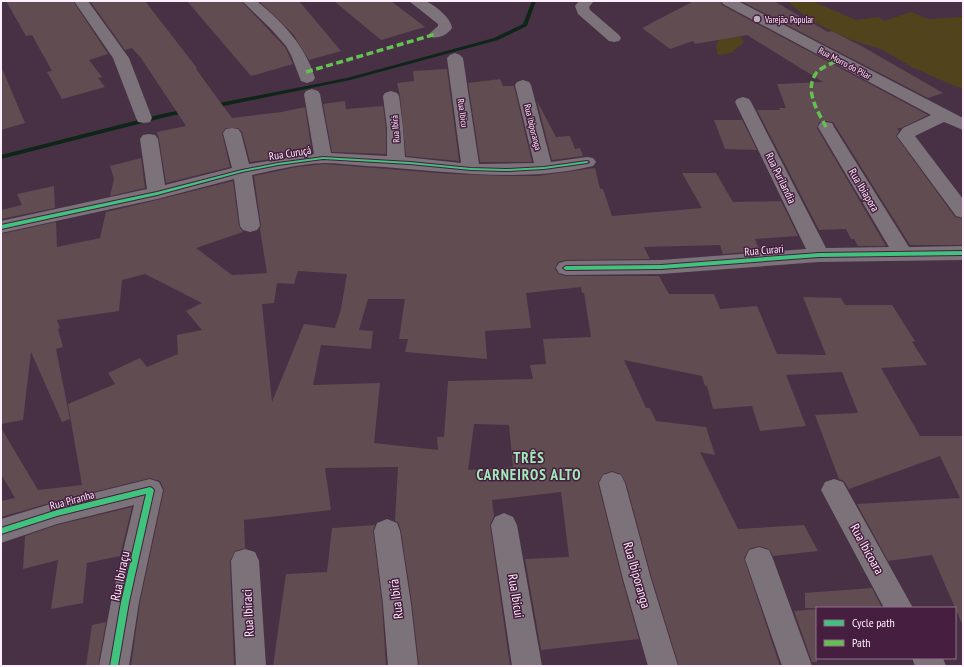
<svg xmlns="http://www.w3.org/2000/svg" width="964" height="667" font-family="'PT Sans Narrow',sans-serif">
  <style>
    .green { fill: #51431c }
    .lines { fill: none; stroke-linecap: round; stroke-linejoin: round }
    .stream { fill: #0d2618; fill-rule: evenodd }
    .building { fill: #614c52; fill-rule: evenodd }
    .minor { fill: #7c727a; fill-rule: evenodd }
    .quiet { stroke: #63c152; stroke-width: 3.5; stroke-dasharray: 7 3.5; stroke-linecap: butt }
    .cycleway-casing { stroke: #461e3f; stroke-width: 2 }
    .cycleway { fill: #40c37c; fill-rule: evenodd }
    .poi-dot { fill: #bfacbb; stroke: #461e3f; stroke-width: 1.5 }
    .labels { text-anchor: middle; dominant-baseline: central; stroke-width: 3; stroke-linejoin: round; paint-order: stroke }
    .far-poi-label { font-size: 9px; fill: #ffeefb; stroke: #461e3f; text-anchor: start }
    .far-street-label { font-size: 9px; fill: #ffeefb; stroke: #461e3f }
    .street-label { font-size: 11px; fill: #ffeefb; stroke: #461e3f }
    .near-street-label { font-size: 13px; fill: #ffeefb; stroke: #461e3f }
    .district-label { font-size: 15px; font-weight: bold; letter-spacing: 1px; fill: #a1ebb9; stroke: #461e3f }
  </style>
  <rect width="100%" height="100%" fill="#483144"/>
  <path class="green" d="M787 1H812L856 20 879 17 884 21 911 12 928 19 963 17V88L957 87 912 67 883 50 849 39 810 20Z
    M734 28 744 42 731 53 718 55C712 39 723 36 734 28Z"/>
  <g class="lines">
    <path class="stream" d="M532 1H536L527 26 498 40 350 80 214 108 211 106 214 104 347 78 494 38 523 24Z
      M186 109 189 111 188 112 162 118 1 159V155L162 114Z"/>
  </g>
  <path class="building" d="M6 1H73L108 54 89 60 102 77 98 78 105 87 62 99 47 72 52 71 32 35 26 36Z
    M90 1H145L197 68 196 69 232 118 282 112 305 107 312 153 250 162 242 132 238 128H226L222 133 230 167 166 183 159 139 157 132 186 126 141 58 132 48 125 50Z
    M187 1H241L285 47 293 64 251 76Z
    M259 1H299L341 51 309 60 293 34Z
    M334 1H391L425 27 381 40Z
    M694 1H720L722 5 928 115 901 128H897L899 131 896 136 955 217 963 219V245H910L833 122 826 121 819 122 817 128 886 246H858L854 239H851L846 229 819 230 757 110H780L779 108H786L777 84 823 82 747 35 695 44 693 41 670 49 642 28Z
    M741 1H774L813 24H814L828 32 832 31 865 48 943 93 928 98Z
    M1 66 25 123 1 130Z
    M447 69 459 161 406 156 400 96 397 83 414 81 413 71Z
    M500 79 503 86H514L532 162H480L468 83Z
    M345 101 346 109 383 106 386 128V154L332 152 323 104Z
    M537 101 556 137 570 136 575 149 580 148 583 156 552 160Z
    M714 120H742L757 150 725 149Z
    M141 158 145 188 110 196 114 179 110 166Z
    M324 164 451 174 508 176H537L595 168 600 189H603L612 216 702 208 682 173H716L733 202 781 201 798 236 755 239 760 251 723 254 720 245 644 247 650 259 566 260 558 262 555 269 559 274 566 276H659L669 294H714L720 309 757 306 777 354 826 355 803 297 841 298 845 305H892L915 341 912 342 927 365 881 368 920 436H963V626L932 555 888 561 857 504 960 498 940 456 849 489 844 481 839 479 815 415 858 413 842 372 786 375 806 426 760 431 752 406 713 409 707 386H705L702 376 624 360 646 408H650L656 421 706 427 715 455 700 452 738 529 804 525 818 551 773 556 769 549 759 546 749 549 744 558 780 666H679L652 579 626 483 621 474 612 471 603 474 598 483 622 579 639 639 541 650 525 559 569 557 561 492 492 500 494 516 490 525 510 666H419L412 604 401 531 398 522 395 521 398 467 325 468 331 510 244 520 245 548 235 551 230 561 234 666H131L140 602 164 490 160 481 150 478 57 501 1 517V501L15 498 1 474V428L38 490 82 485 68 404 115 384 108 373 140 358 147 367 178 354 177 335 202 330 186 311 202 303 145 274 122 280 119 311 57 320 60 328 58 329 63 347 56 349 70 419 62 422 31 352 23 420 1 424V234L56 222 57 247 100 238 106 212 157 200 233 181 239 226 243 232 196 248 232 275 267 273 260 229 261 226 254 176 297 167ZM298 271 347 274 341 309 335 328 304 324 272 402 262 304 274 303 277 283 294 284ZM581 287 582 293H584L591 337 543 339 546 364 530 365 533 379 448 381 444 437H437L438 450 374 443 380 383 313 385 321 345 371 349 373 331 359 330 368 299H405L399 339H408L405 352 487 359 485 331 531 328 526 293ZM474 424 509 425 513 467 468 470Z
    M54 186 55 208 1 219V210L22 205 17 194Z
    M132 507 120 556 87 563 83 603 51 609 58 560 23 569 25 536 57 525Z
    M375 525 373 531 382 604 386 666H273L286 574 327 572 332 528Z
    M872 588 882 608H805V593Z
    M817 609V662H812L794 611Z
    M106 622 98 666H86L92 625Z"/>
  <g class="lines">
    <path class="minor" d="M74 1H88L129 58 152 118 150 122 144 123 138 122 136 118 113 58Z
      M242 1H257C283 23 305 45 315 78L313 81 307 83 301 81 291 55 286 46 271 29Z
      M409 1C414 1 421 0 425 1 434 4 452 19 452 28 447 35 439 39 431 37L429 34 438 26V24Z
      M579 1H594L589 7 590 10 619 35 621 38 619 41 614 42 609 41 578 14 575 6Z
      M721 1H738L963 118V130L944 122 915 136 963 199V218L956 216 897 136 903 128 931 115 723 4Z
      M455 53 460 55 463 58 479 164 534 163 515 85 517 82 523 80 529 82 531 85 551 162 587 157 593 158 596 162 593 166C519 184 441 170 366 166 352 165 338 163 324 163 300 164 275 170 252 175L260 226 257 230 250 232 243 230 240 226 234 179 157 199 1 233V221L147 189 140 139 143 135 149 134 155 135 158 139 165 185 232 168 223 133 226 129 232 128 238 129 241 133 249 164 314 154 304 94 306 91 312 89 318 91 320 94 331 153 387 156V128L383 96 385 93 391 91 397 93 399 96 403 128 405 157 461 163 447 58 450 55Z
      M743 97 749 99 751 102 826 248 889 247 818 127 820 123 826 122 832 123 834 127 909 247 963 246V260L819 262 661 274 566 275 559 273 556 268 559 263 566 261 661 260 806 249 735 102 737 99Z
      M612 472 621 475 625 483 651 579 678 666H648L623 579 599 483 603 475Z
      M150 479 159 482 163 490 139 602 129 666H99L111 602 134 505 57 524 1 543V519L57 502Z
      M834 479 843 482 913 608H884L821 490 825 482Z
      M504 513 513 517 517 525 542 666H512L491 525 495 517Z
      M387 519 397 523 400 531 411 604 418 666H388L383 604 374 531 377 523Z
      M759 547 769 550 773 559 812 666H782L745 559 749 550Z
      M245 549 255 552 259 561 266 666H236L231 561 235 552Z
      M912 658H943L946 666H915Z"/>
    <path class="quiet" d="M306 72 436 34
      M826 127C818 111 803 90 817 72 822 67 833 63 839 60"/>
    <g class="cycleway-casing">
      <path id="cycleway" d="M323 157 410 162 471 168 506 169 544 167 587 161 589 162 587 163 544 169 506 171 471 170 410 164 323 159 278 165 242 172 157 195 1 229V225L157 192 242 170 278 163Z
        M963 251V255L819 257 661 269 566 270 563 268 566 266 661 265 819 253Z
        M150 487 152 488 154 490 129 602 118 666H110L121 602 146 494 57 516 1 534V528L57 510Z"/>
    </g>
    <use href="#cycleway" class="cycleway"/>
  </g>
  <circle class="poi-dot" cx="757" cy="19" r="4"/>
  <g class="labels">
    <g class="far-poi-label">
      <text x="765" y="19">Varejão Popular</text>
    </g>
    <g class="far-street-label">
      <text transform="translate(845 63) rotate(28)">Rua Morro do Pilar</text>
      <text transform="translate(463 113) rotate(82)">Rua Ibicu</text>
      <text transform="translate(533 127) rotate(76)">Rua Ibiporanga</text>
      <text transform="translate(395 129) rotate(-94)">Rua Ibirá</text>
    </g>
    <g class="street-label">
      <text transform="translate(290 153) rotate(-9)">Rua Curuçá</text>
      <text transform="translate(781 178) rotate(64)">Rua Purilandia</text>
      <text transform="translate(864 190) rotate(59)">Rua Ibiapora</text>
      <text transform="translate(764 250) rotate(-5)">Rua Curari</text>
      <text transform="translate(72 500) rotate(-15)">Rua Piranha</text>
    </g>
    <g class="near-street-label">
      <text transform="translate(867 549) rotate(61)">Rua Ibicoara</text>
      <text transform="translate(637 575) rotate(74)">Rua Ibiporanga</text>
      <text transform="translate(120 576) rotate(-78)">Rua Ibiraçu</text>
      <text transform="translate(516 596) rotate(81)">Rua Ibicui</text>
      <text transform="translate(396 599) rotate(-97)">Rua Ibirá</text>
      <text transform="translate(248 613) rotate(-93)">Rua Ibiraci</text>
    </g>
    <g class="district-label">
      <text x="529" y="457">TRÊS<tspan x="529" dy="17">CARNEIROS ALTO</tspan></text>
    </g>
  </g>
  <rect width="964" height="667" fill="none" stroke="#ffeefb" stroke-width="4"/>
  <rect x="816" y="607" width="140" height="52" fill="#461e3f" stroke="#90718a"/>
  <rect x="824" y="620" width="20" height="6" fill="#40c37c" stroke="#90718a"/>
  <text x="852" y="627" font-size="12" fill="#ffeefb">Cycle path</text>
  <rect x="824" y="640" width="20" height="6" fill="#63c152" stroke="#90718a"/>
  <text x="852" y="647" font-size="12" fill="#ffeefb">Path</text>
</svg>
